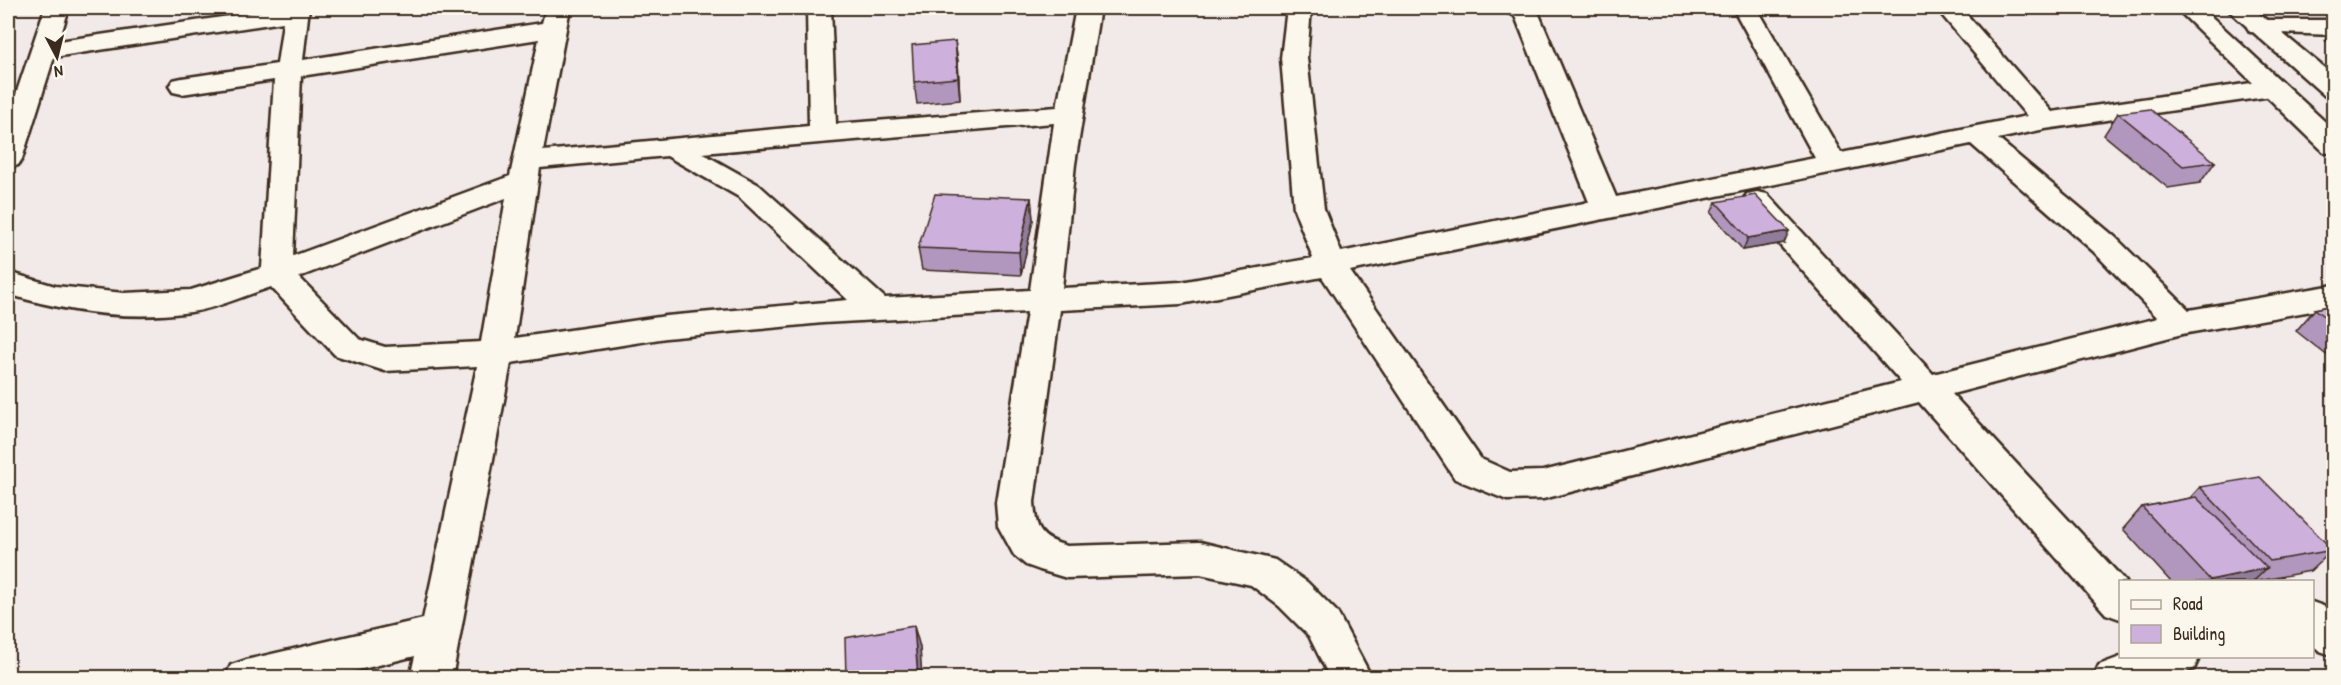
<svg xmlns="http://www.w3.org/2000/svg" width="2341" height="685" font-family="'Patrick Hand',sans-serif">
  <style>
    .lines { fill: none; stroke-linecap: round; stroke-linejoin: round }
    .minor-casing { stroke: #3b2a1e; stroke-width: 5 }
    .tertiary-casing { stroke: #3b2a1e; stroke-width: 5 }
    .minor { fill: #fbf7ec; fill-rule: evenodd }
    .tertiary { fill: #fbf7ec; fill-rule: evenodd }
    .wall { fill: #b197be; stroke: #3b2a1e; stroke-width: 1.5 }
    .shaded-wall { fill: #907b9b; stroke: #3b2a1e; stroke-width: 1.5 }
    .building { fill: #ceb0dd; stroke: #3b2a1e; stroke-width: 1.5 }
  </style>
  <rect width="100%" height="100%" fill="#f2e9e9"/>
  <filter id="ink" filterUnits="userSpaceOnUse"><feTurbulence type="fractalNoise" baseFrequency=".0167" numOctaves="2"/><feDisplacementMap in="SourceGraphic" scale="12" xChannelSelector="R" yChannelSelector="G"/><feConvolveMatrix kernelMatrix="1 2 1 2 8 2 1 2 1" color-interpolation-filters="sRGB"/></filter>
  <g filter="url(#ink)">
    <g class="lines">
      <g class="minor-casing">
        <path id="minor" d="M45 8H69L59 41 283 8H309L303 60 542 23 546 8H570L543 151 809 126 807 8H831L836 124 1057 107 1076 8H1100L1075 164 1062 288 1181 282 1313 258 1294 209 1281 58 1287 8H1311L1307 58 1324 209 1341 252 1589 202 1515 16 1508 13 1505 8H1535L1538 12 1616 197 1815 158 1733 8H1757L1841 153 2027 116 1936 8H1961L2052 112 2272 80 2281 82 2285 88 2281 94 2272 96 2045 129 1998 139 2115 237 2189 310 2334 285V307L2182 334 1952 394 2126 582H2120V619L2106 614 1919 402 1543 499 1507 500 1455 479 1322 277 1181 304 1060 310 1034 502C1036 530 1039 538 1067 546L1200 542 1275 560 1307 582 1337 612 1372 678H1330L1309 636 1279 606 1251 585 1200 574 1067 578 1040 570 1026 565 1014 555 998 526 996 502 1027 312 823 323 666 338 511 363 452 678H410L415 656 326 678H225L231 665 246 660 423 619 477 366 385 371 335 355 271 287C246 295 218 308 191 312 130 321 66 312 8 294V272L55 286 124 293 191 290 262 268 274 80 182 94 173 92 169 86 173 80 182 78 277 64 283 22 54 57 22 159 18 165 8 168V118ZM539 39 510 176 293 256 301 76ZM1054 123 1030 290 885 298 759 185 702 153ZM1971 144 2093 251 2158 318 1933 374 1767 194 1757 192 1747 194 1742 201 1747 208 1901 382 1543 471 1510 472 1481 459 1350 271ZM667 156 739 197 848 300 666 316 515 338 540 168ZM506 198 481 342 385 347 359 339 299 277Z
          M2259 20H2334V35L2250 32 2247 27 2250 22Z
          M2312 602 2326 607 2334 613V656L2320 651 2312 645Z
          M2123 656H2200L2194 669 2170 678H2093L2099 665Z"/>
      </g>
      <g class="tertiary-casing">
        <path id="tertiary" d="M2176 8H2202L2334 130V154L2324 152Z
          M2226 8H2252L2334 76V98L2325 96Z"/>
      </g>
      <use href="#minor" class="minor"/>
      <use href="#tertiary" class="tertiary"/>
    </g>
    <path class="wall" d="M2334 29V46L2325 40Z
      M955 41 958 62 960 100 917 104 914 82Z
      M2118 113 2215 162 2200 183 2168 188 2104 135Z
      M1031 198 1033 220 1021 275 922 270 918 248Z
      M1716 202 1784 243 1743 250 1711 213Z
      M2334 305V361L2296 331 2315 309Z
      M2200 487 2333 550 2310 571 2253 582H2171L2123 529 2142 507 2190 498Z"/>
    <path class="shaded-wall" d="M955 41 958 62 960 100 958 78Z
      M1031 198 1033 220 1021 275 1019 252Z
      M1789 231 1784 243 1743 250 1748 238Z
      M2267 568 2253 582H2209L2210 580Z
      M914 626 920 647 922 678H918Z"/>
    <path class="building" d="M955 41 958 78 914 82 912 45Z
      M2150 109 2215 162 2183 166 2118 113Z
      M935 194 1031 198 1019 252 918 248Z
      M1755 195 1789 231 1748 238 1716 202Z
      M2334 305V323L2315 309Z
      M2260 477 2333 550 2270 561 2200 487Z
      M2196 497 2267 568 2210 580 2142 507Z
      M914 626 918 678H846L845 638Z"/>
  </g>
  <rect width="2341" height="685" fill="none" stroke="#fbf7ec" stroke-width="30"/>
  <rect x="15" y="15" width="2311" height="655" fill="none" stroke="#3b2a1e" stroke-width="2" filter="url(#ink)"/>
  <rect x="2119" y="580" width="195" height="78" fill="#fbf7ec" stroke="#aea59a" stroke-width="1.5"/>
  <rect x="2131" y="600" width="30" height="9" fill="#fbf7ec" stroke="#aea59a" stroke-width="1.5"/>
  <text x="2173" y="610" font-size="18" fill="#3b2a1e">Road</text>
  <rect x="2131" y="625" width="30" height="18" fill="#ceb0dd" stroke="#aea59a" stroke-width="1.5"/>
  <text x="2173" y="640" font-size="18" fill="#3b2a1e">Building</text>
  <g transform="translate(57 57) rotate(173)" stroke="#fbf7ec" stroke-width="4.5" paint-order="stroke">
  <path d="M0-4.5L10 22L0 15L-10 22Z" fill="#3b2a1e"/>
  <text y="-9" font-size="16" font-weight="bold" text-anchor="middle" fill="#3b2a1e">N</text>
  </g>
</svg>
